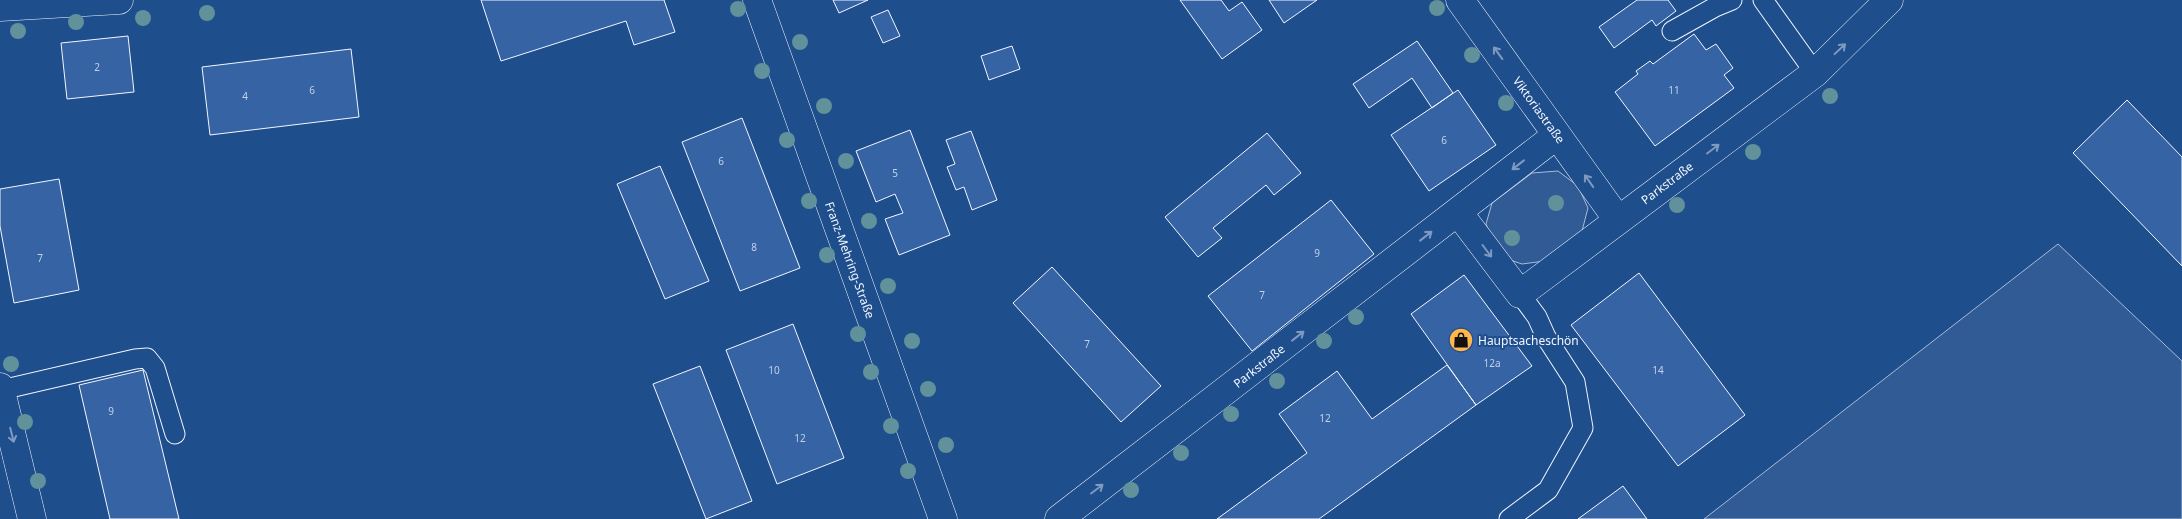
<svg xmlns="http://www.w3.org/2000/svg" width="2182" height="519" font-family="'Noto Sans',sans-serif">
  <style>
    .green { fill: #305b95; stroke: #a8bbd7 }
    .building { fill: #3563a3; stroke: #f2f6ff }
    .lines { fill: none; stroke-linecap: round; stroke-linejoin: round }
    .service-casing { stroke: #f2f6ff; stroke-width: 21 }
    .minor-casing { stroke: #f2f6ff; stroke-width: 29 }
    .service { stroke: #1f4e8c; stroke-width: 19 }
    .minor { stroke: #1f4e8c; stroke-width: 28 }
    .tree { fill: #61919a }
    .oneway { stroke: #7e9ac0 }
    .labels { text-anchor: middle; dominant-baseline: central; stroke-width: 4; stroke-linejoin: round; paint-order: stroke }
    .number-label { font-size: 10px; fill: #c3d1e8 }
    .street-label { font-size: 12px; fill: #f2f6ff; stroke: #1f4e8c }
    .poi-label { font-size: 12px; fill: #f2f6ff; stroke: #1f4e8c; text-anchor: start }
  </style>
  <rect width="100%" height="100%" fill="#1f4e8c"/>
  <path class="green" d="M1558 171 1578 186 1588 208 1582 231 1545 261 1522 264 1510 260 1495 247 1486 224 1492 203 1532 173Z
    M2058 244 2182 361V519H1704Z"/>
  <path class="building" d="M481 0H664L675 32 634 45 626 21 501 61Z
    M833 0H868L839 13Z
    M1180 0H1221L1229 11 1242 2 1262 30 1222 59Z
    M1269 0H1317L1284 23Z
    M1637 0H1668L1676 11 1656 26 1652 20 1614 48 1599 27Z
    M888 10 900 36 883 43 871 17Z
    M1694 34 1706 50 1716 44 1733 68 1724 75 1734 88 1655 146 1615 92 1638 74 1636 71 1650 61 1653 64Z
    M128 36 134 92 67 99 61 43Z
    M1417 41 1453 93 1432 108 1412 78 1369 108 1353 84Z
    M1012 46 1020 69 989 80 981 56Z
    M351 49 359 117 210 135 202 67Z
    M1458 90 1496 145 1429 191 1391 135Z
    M2127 100 2182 157V266L2073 153Z
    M742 118 800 268 740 291 682 142Z
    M910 130 950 235 899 255 885 219 903 213 895 194 876 202 856 151Z
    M971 131 997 200 972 210 964 187 956 190 947 167 955 164 946 140Z
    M1267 133 1301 173 1274 195 1266 185 1213 228 1222 238 1198 257 1165 217Z
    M660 166 709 281 665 299 617 184Z
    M59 179 79 290 14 303 0 226V189Z
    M1331 200 1374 254 1252 351 1208 296Z
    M1052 267 1161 386 1121 422 1013 303Z
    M1639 273 1745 415 1678 466 1571 325Z
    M1464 275 1532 366 1476 405 1411 314Z
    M793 324 844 458 777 484 726 350Z
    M1447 365 1476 405 1319 519H1217L1307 453 1279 414 1337 371 1372 419Z
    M700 366 752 501 706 519 653 384Z
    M143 370 179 519H110L79 385Z
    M1623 486 1647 519H1578Z"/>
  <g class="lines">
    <g class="service-casing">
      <path id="service" d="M1763 0 1815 73
        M1672 31 1715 7 1732 0
        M1 390 135 359 147 358 155 368 175 434
        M1509 519 1548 490 1583 428 1575 382 1546 337 1537 317 1520 294"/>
    </g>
    <g class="minor-casing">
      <path id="minor" d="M757 0 943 519
        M1460 0 1618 220
        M0 7 119 0
        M1458 212 1520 294 1815 73 1889 0
        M0 387 32 519
        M1059 519 1557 135"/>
    </g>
    <use href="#service" class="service"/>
    <use href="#minor" class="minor"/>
  </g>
  <g class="tree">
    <circle cx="1437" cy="8" r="8"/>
    <circle cx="738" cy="9" r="8"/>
    <circle cx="207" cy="13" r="8"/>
    <circle cx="143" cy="18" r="8"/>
    <circle cx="76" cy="22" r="8"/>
    <circle cx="18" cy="31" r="8"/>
    <circle cx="800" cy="42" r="8"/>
    <circle cx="1472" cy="55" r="8"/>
    <circle cx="762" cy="71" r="8"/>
    <circle cx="1830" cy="96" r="8"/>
    <circle cx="1506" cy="103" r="8"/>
    <circle cx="824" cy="106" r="8"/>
    <circle cx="787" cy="140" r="8"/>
    <circle cx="1753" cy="152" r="8"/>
    <circle cx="846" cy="161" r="8"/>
    <circle cx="809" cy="201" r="8"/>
    <circle cx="1556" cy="203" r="8"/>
    <circle cx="1677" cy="205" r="8"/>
    <circle cx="869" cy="221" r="8"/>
    <circle cx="1512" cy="238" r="8"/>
    <circle cx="827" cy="255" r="8"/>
    <circle cx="888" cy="286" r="8"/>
    <circle cx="1356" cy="317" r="8"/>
    <circle cx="858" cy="334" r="8"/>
    <circle cx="912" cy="341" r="8"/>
    <circle cx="1324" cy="341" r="8"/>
    <circle cx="11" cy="364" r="8"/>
    <circle cx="871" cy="372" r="8"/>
    <circle cx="1277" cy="381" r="8"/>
    <circle cx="928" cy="389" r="8"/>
    <circle cx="1231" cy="414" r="8"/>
    <circle cx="25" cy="422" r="8"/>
    <circle cx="891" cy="426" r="8"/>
    <circle cx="946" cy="445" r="8"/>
    <circle cx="1181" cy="453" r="8"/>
    <circle cx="908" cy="471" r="8"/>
    <circle cx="38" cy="481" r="8"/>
    <circle cx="1131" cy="490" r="8"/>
  </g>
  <defs><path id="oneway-shaft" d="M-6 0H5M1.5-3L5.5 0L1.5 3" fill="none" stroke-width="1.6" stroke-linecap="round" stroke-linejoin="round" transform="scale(1.25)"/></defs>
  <g class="oneway">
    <use href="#oneway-shaft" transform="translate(1840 49) rotate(-43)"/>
    <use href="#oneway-shaft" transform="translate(1498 53) rotate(-126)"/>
    <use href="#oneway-shaft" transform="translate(1713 149) rotate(-37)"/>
    <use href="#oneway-shaft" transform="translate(1518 165) rotate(142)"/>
    <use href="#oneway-shaft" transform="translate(1589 181) rotate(-125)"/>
    <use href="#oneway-shaft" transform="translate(1426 236) rotate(-38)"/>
    <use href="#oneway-shaft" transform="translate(1487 251) rotate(53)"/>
    <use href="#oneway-shaft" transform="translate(1298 336) rotate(-38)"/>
    <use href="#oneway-shaft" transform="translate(12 435) rotate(76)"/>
    <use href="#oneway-shaft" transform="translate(1097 489) rotate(-37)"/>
  </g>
  <defs>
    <g id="shop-disc" transform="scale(1.25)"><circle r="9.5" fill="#ffb74d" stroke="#1f4e8c"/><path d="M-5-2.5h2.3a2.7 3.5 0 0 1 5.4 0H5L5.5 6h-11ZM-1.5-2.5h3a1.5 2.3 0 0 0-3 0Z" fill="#111"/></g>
  </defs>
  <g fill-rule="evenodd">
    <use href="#shop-disc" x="1461" y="340"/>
  </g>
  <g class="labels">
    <g class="number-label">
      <text x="97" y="67">2</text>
      <text x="312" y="90">6</text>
      <text x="1674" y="90">11</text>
      <text x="245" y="96">4</text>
      <text x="1444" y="140">6</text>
      <text x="721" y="161">6</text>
      <text x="895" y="173">5</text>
      <text x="754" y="247">8</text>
      <text x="1317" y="253">9</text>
      <text x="40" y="258">7</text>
      <text x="1262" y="295">7</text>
      <text x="1087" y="344">7</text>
      <text x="1492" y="363">12a</text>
      <text x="774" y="370">10</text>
      <text x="1658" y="370">14</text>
      <text x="111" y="411">9</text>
      <text x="1325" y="418">12</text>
      <text x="800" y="438">12</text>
    </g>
    <g class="street-label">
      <text transform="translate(1539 110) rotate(54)">Viktoriastraße</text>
      <text transform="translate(1667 183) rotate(-37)">Parkstraße</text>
      <text transform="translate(850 260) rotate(70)">Franz-Mehring-Straße</text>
      <text transform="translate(1259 366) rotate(-38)">Parkstraße</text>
    </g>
    <g class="poi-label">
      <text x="1478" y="340">Hauptsacheschön</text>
    </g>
  </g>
</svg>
